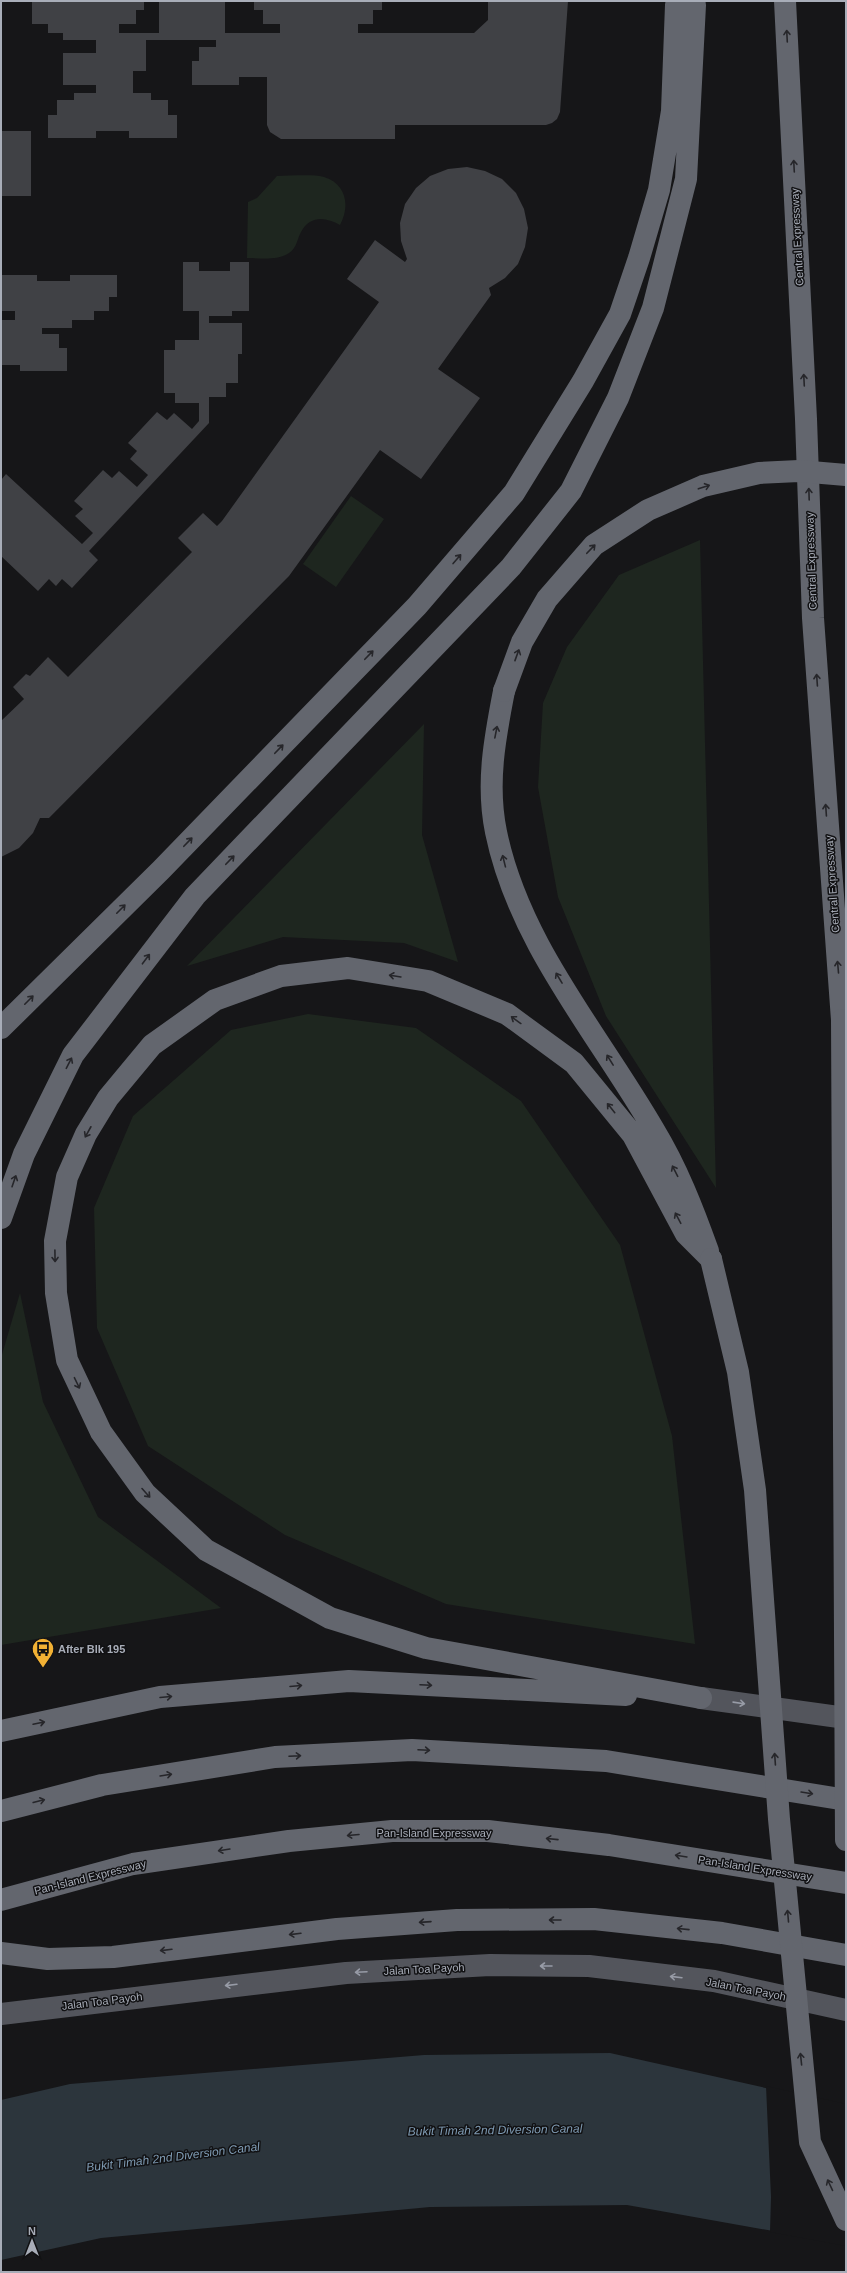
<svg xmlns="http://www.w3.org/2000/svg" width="847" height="2273" font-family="Arial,sans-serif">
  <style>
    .green { fill: #1e261f }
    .water { fill: #2c353c }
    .pier { fill: #161618 }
    .building { fill: #404145 }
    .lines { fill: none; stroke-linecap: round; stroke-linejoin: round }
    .major { stroke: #53555c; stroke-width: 22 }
    .highway { stroke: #63666e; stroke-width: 22 }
    .highway-bridge { stroke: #63666e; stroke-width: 22 }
    .oneway { stroke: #26262a }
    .oneway2 { stroke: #979ba6 }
    .labels { text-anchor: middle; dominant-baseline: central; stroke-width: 3; stroke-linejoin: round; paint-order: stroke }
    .street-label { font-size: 11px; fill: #a8adb8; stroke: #111113 }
    .poi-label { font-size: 11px; font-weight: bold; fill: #a8adb8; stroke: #111113; text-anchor: start }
    .water-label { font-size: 12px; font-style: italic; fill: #7f9bb3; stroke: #111113 }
  </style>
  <rect width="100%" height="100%" fill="#161618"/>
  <path class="green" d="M277 176C290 176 312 174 324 177 347 184 350 207 340 225 326 217 310 215 301 232 297 239 297 248 289 253 277 261 261 258 247 258L248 202 257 198Z
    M351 496 384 519 336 587 303 564Z
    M700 540 716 1188 606 1016 558 897 538 787 543 703 567 647 619 575Z
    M424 724 422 835 458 962 404 943 283 937 187 966Z
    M308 1014 416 1028 521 1101 620 1245 672 1436 695 1644 446 1604 285 1535 148 1446 97 1328 94 1208 133 1116 231 1030Z
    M20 1293 43 1402 98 1517 221 1608 1 1645V1358Z"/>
  <path class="water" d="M610 2053 846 2106V2244L627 2205 430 2207 101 2238 1 2260V2100L70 2084 424 2055Z"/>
  <path class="pier" d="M766 2086 846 2104V2246L770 2232 771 2197Z"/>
  <path class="building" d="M32 1H144V10H136V24H119V33H159V1H225V33H280V24H263V10H254V1H382V10H373V24H358V33H474L488 20V1H568L560 112 557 119 552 123 546 125H395V139H281L270 132 267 125V77H239V85H192V61H199V47H216V40H146V71H133V93H151V100H168V115H177V138H129V131H96V138H48V115H57V100H74V93H96V85H63V53H96V40H63V33H48V24H32Z
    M1 131H31V196H1Z
    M467 167 485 171 502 179 516 193 524 209 528 228 525 247 518 264 505 278 489 288 491 295 438 369 480 398 421 479 380 450 289 576 49 818H40L33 833 19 848 1 857V721L24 699 13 687 26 674 30 676 48 657 68 677 192 552 178 538 203 513 217 526 222 521 379 302 347 279 375 240 405 262 407 259 401 241 400 223 405 204 416 188 430 176 448 169Z
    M183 262H199V271H230V262H249V311H232V316H209V323H242V354H238V383H226V397H209V423L89 551 98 560 72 588 62 579 56 586 49 579 38 591 1 556V480L6 474 82 544 93 533 75 516 83 509 74 501 103 470 112 478 119 471 137 487 148 475 130 459 137 451 128 443 157 412 167 420 174 413 192 429 199 421V403H175V393H164V350H175V340H199V311H183Z
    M1 275H37V281H70V275H117V297H109V311H94V320H72V328H42V334H59V348H67V371H20V365H1V320H15V311H1Z"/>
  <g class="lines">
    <path class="major" d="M701 1698 846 1718
      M1 2014 346 1973 490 1965 589 1966 714 1981 846 2010"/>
    <path class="highway" d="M785 1 806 419 813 618 842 1020
      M504 691C495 737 486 784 496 832 519 944 598 1033 654 1130 677 1168 693 1209 708 1251
      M1 1028 161 870 417 606 514 493 583 381 620 314 639 258 659 190 672 111 676 5 678 1
      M1 1218 24 1154 73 1055 195 896 511 567 571 491 618 398 653 308 686 179 695 5 693 1
      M701 1698 426 1648 330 1618 206 1550 145 1493 101 1432 67 1360 56 1293 55 1241 67 1177 86 1134 108 1098 152 1045 215 1000 281 976 348 968 428 981 507 1014 574 1063 633 1135 686 1234 711 1259
      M1 1731 160 1697 349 1681 626 1695
      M1 1811 102 1785 275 1757 412 1750 606 1761 846 1800
      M1 1900 133 1864 289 1841 392 1831H488L609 1845 846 1883
      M1 1953 48 1959 113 1957 337 1929 457 1920 594 1919 722 1933 846 1955"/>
    <path class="highway-bridge" d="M504 691 522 642 547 599 594 545 648 510 703 486 759 473 799 471 846 475
      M842 1020 846 1840
      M711 1259 738 1372 755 1490 779 1819 810 2142 846 2220"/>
  </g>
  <defs><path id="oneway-shaft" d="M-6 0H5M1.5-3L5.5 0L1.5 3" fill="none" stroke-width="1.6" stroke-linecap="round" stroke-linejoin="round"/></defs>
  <g class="oneway">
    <use href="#oneway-shaft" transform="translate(787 36) rotate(-93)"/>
    <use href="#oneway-shaft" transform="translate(794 166) rotate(-93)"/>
    <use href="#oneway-shaft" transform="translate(804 380) rotate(-93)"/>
    <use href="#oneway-shaft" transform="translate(704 487) rotate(-18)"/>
    <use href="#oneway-shaft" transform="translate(809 494) rotate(-92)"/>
    <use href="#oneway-shaft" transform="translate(591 549) rotate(-46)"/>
    <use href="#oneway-shaft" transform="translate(457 559) rotate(-49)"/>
    <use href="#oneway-shaft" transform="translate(369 655) rotate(-46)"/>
    <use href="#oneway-shaft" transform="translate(517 655) rotate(-70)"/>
    <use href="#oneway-shaft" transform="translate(817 680) rotate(-94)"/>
    <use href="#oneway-shaft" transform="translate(496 732) rotate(-79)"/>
    <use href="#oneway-shaft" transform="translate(279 749) rotate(-46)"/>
    <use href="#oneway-shaft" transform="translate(826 810) rotate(-94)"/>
    <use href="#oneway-shaft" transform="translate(188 842) rotate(-46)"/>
    <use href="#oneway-shaft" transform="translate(230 860) rotate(-46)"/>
    <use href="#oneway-shaft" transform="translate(504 861) rotate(-104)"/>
    <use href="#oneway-shaft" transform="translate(121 909) rotate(-45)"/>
    <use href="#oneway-shaft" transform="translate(146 959) rotate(-53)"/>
    <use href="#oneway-shaft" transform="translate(838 967) rotate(-95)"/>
    <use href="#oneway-shaft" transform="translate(395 976) rotate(-171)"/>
    <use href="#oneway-shaft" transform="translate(559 978) rotate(-121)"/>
    <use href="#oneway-shaft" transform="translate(29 1000) rotate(-45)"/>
    <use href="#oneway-shaft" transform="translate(516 1020) rotate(-144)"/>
    <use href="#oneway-shaft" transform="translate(610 1060) rotate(-122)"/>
    <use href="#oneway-shaft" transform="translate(69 1063) rotate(-63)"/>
    <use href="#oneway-shaft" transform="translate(611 1108) rotate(-129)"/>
    <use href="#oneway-shaft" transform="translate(88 1132) rotate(119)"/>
    <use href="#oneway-shaft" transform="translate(675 1171) rotate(-117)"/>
    <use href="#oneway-shaft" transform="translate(14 1181) rotate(-71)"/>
    <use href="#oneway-shaft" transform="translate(678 1218) rotate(-118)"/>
    <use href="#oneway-shaft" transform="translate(55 1256) rotate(89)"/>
    <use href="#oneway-shaft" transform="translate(77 1383) rotate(64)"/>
    <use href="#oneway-shaft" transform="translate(146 1493) rotate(48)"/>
    <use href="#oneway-shaft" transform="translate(426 1685) rotate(3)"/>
    <use href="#oneway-shaft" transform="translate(296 1686) rotate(-5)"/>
    <use href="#oneway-shaft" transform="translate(166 1697) rotate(-5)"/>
    <use href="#oneway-shaft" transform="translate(39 1723) rotate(-12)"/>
    <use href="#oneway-shaft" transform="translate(424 1750) rotate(3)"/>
    <use href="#oneway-shaft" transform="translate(295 1756) rotate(-3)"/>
    <use href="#oneway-shaft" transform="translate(775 1759) rotate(-94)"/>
    <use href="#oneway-shaft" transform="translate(166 1775) rotate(-9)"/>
    <use href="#oneway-shaft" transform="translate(807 1793) rotate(9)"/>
    <use href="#oneway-shaft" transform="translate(39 1801) rotate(-14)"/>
    <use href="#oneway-shaft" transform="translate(353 1835) rotate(175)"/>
    <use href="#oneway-shaft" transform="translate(552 1839) rotate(-174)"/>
    <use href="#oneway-shaft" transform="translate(224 1850) rotate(171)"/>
    <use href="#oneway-shaft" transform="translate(681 1856) rotate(-171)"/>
    <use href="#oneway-shaft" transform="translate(788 1916) rotate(-95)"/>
    <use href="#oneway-shaft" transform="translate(555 1920) rotate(180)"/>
    <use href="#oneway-shaft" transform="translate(425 1922) rotate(176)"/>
    <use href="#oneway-shaft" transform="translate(683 1929) rotate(-174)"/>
    <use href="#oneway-shaft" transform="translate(295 1934) rotate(173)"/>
    <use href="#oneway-shaft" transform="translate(166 1950) rotate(173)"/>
    <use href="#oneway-shaft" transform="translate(801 2059) rotate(-96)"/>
    <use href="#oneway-shaft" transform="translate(830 2185) rotate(-115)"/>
  </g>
  <g class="oneway2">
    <use href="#oneway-shaft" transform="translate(739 1703) rotate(8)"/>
    <use href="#oneway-shaft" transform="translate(546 1966) rotate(-180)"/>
    <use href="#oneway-shaft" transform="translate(361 1972) rotate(177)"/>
    <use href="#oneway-shaft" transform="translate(676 1977) rotate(-173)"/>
    <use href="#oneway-shaft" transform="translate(231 1985) rotate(173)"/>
  </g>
  <defs>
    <g id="bus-pin" transform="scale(1.15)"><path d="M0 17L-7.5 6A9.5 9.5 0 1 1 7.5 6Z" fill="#f2b134" stroke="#111113"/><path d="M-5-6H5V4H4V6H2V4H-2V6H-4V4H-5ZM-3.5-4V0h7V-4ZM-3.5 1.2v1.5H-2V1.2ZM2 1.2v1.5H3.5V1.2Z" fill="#111"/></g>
  </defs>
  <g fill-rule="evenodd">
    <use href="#bus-pin" x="43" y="1649"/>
  </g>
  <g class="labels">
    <g class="street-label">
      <text transform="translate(797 237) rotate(-93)">Central Expressway</text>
      <text transform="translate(811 561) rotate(-92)">Central Expressway</text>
      <text transform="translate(832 884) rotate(-94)">Central Expressway</text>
      <text x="434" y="1833">Pan-Island Expressway</text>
      <text transform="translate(755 1868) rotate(9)">Pan-Island Expressway</text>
      <text transform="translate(90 1877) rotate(-14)">Pan-Island Expressway</text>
      <text transform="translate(424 1969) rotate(-3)">Jalan Toa Payoh</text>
      <text transform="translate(746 1989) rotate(11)">Jalan Toa Payoh</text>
      <text transform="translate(102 2001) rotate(-7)">Jalan Toa Payoh</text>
    </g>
    <g class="poi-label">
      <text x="58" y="1649">After Blk 195</text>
    </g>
    <g class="water-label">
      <text transform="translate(495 2130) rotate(-1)">Bukit Timah 2nd Diversion Canal</text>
      <text transform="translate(173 2157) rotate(-7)">Bukit Timah 2nd Diversion Canal</text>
    </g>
  </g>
  <rect width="847" height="2273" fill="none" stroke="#a8adb8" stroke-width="4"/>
  <g transform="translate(32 2241)" stroke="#111113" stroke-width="3" paint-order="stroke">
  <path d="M0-3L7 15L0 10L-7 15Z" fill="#a8adb8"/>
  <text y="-6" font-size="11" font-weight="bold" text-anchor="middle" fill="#a8adb8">N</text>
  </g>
</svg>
